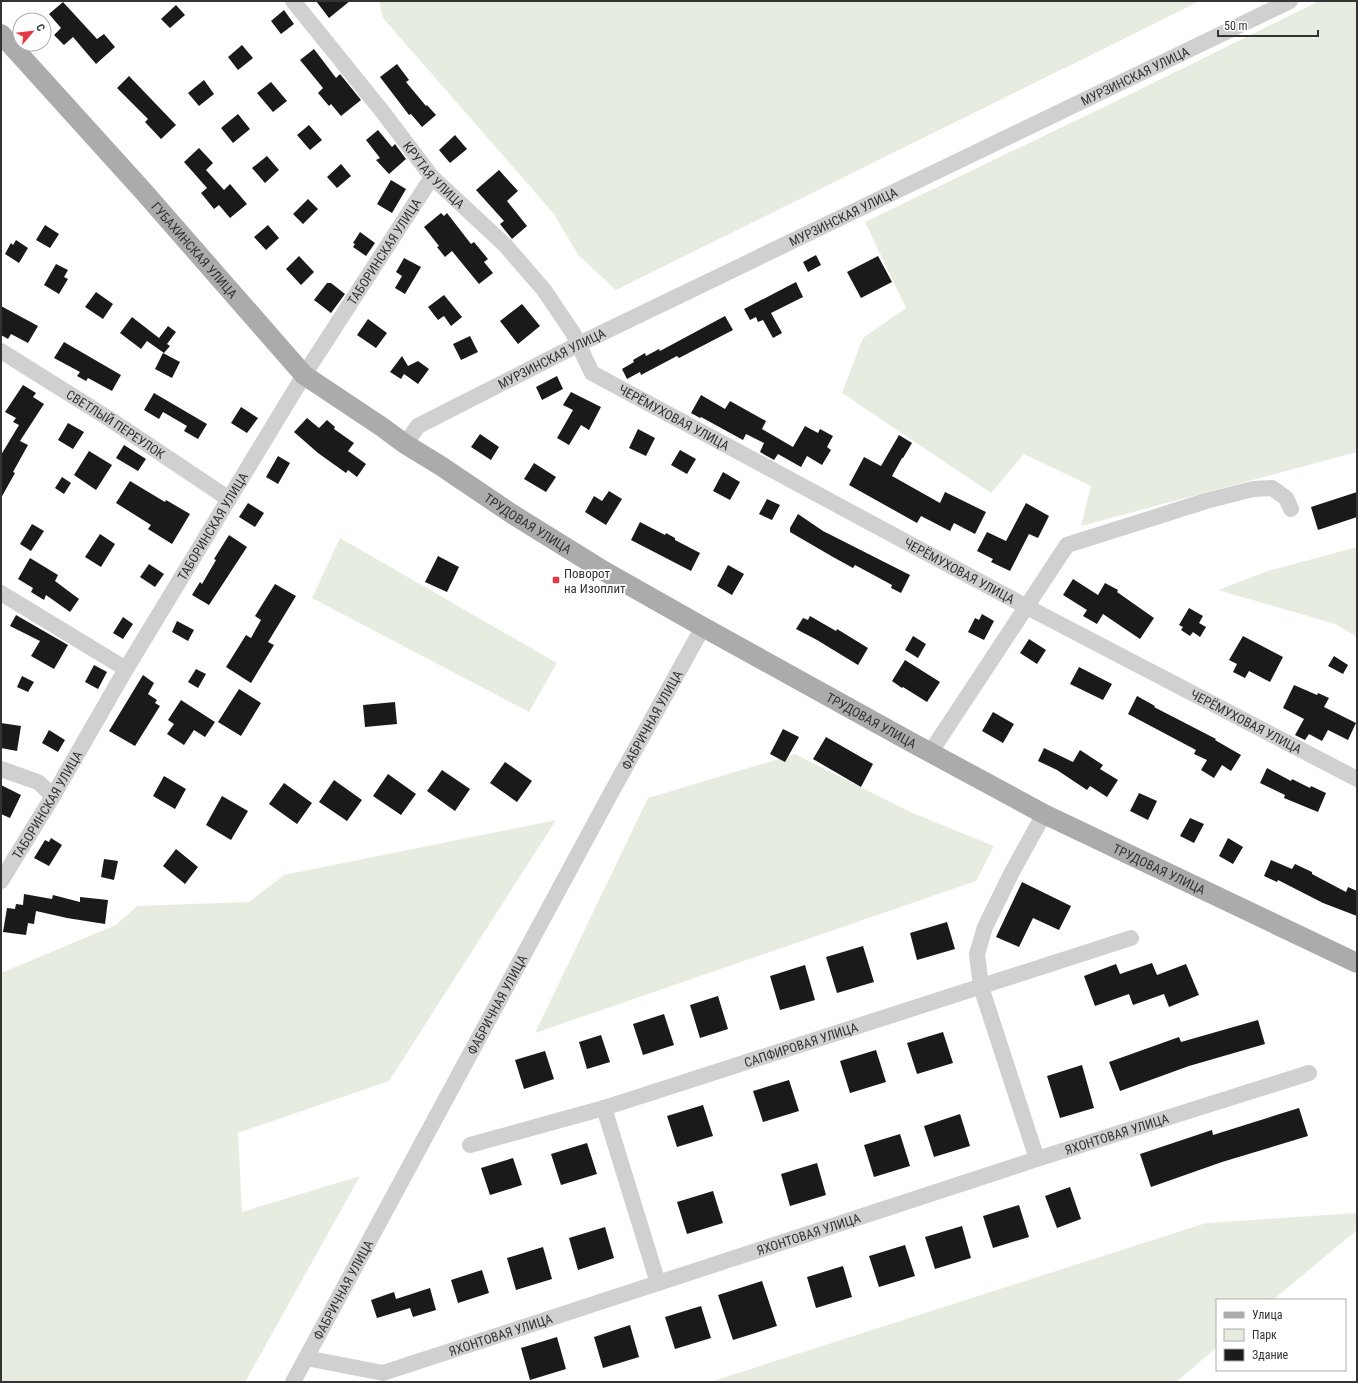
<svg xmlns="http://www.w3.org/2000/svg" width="1358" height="1383" font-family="'Roboto Condensed',sans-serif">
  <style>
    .green { fill: #e6ecdf }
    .building { fill: #1a1a1a }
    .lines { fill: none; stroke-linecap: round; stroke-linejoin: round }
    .minor { stroke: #d0d0d0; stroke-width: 16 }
    .major { stroke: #ababab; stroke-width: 20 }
    .poi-dot { fill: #e63946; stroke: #fff; stroke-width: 1.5 }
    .labels { text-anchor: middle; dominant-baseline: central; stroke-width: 4; stroke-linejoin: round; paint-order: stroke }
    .street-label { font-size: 13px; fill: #333; stroke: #fff }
    .poi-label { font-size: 13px; fill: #333; stroke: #fff; text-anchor: start }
  </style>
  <rect width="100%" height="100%" fill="#fff"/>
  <path class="green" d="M379 1H1200L616 290 578 255 554 214 383 18Z
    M1319 1H1357V452L1081 526 1091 486 1024 454 991 493 842 393 863 338 906 308 865 222 1133 93Z
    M340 538 557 663 529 712 312 598Z
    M1357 547V637L1335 624 1218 590 1268 571Z
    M795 754 910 812 994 846 976 881 535 1033 648 798Z
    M556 820 389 1081 238 1133 242 1212 360 1176 245 1382H1V973L116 925 137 906 249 902 284 875Z
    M1357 1213V1230L1273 1300H1217V1347L1176 1382H710L1206 1223Z"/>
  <path class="building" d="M316 1H350L329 18Z
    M63 2 97 39 104 34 115 47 96 64 73 37 64 45 54 35 61 28 49 14Z
    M176 5 185 15 170 28 161 19Z
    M284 10 294 24 281 34 271 21Z
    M242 45 253 58 238 70 228 57Z
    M314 49 336 78 340 74 361 100 341 116 331 104 329 106 318 93 323 88 300 60Z
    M397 64 409 80 406 82 426 106 427 105 436 115 422 127 411 114 409 115 380 77Z
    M129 76 176 125 161 139 145 122 148 119 117 88Z
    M204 80 214 94 199 106 188 93Z
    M271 82 287 101 273 112 257 93Z
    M238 114 250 129 233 143 221 128Z
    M309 125 322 140 310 150 297 135Z
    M378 130 392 147 395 144 406 159 389 174 376 160 380 158 366 140Z
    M455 135 467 149 450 163 439 150Z
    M199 148 213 163 206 170 224 190 230 184 247 204 230 218 219 205 214 209 201 193 207 188 184 162Z
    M267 156 279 170 265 183 252 168Z
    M341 164 351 176 337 188 327 177Z
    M499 170 518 191 507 201 527 226 512 239 500 224 504 221 476 190Z
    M391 180 406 189 392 213 377 204Z
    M308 199 318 209 303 224 293 214Z
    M441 213 444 216 447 213 471 244 474 242 488 259 484 262 493 273 479 284 452 251 445 257 437 247 439 246 424 227Z
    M45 225 59 234 50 248 36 240Z
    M268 225 279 238 266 250 254 237Z
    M360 232 375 243 366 256 353 247 355 244 353 243Z
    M16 240 28 248 19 263 5 254 11 243 13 245Z
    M816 255 821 265 808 272 803 262Z
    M299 256 314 272 301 285 286 269Z
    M878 256 892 282 861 298 847 272Z
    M404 258 421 267 405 294 395 288 402 276 396 272Z
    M56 264 68 270 64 277 68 279 59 294 44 285Z
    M796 282 803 297 771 313 782 333 773 338 763 320 758 322 756 317 750 320 744 309Z
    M327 283H331L345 294 331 313 314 300Z
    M96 292 113 304 103 319 85 307Z
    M444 295 462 317 451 326 444 316 438 320 428 307Z
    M522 304 540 326 518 344 500 321Z
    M1 306 38 326 28 343 11 334 8 339 1 335Z
    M725 316 733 330 679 358 677 356 641 375 640 372 627 379 622 369 634 362 633 360 645 353 646 356 659 349 660 351Z
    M132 317 159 338 168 326 176 332 167 344 170 346 164 353 147 341 141 349 120 333Z
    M368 319 387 333 376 348 357 335Z
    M470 336 478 352 461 360 453 344Z
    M64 342 121 375 112 391 88 378 86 381 77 376 80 372 54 358Z
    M163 353 180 362 172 378 155 369Z
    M402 356 408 366 418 361 429 369 418 384 404 374 401 379 390 372Z
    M557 376 563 389 542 400 536 387Z
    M23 385 36 393 33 397 44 404 20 441 28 445 13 472 15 473 1 498V455L19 425 13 422 16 418 5 412Z
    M571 392 601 407 589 430 581 425 569 445 557 438 573 410 563 405Z
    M154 393 207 424 198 439 184 431 187 426 163 412 159 419 144 410Z
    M701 395 725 409 730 401 766 421 762 429 793 447 805 426 818 433 820 429 833 436 827 447 831 450 822 465 807 456 801 467 778 454 774 460 760 452 764 443 746 434 743 440 701 417 700 418 691 413Z
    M241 407 258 418 247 433 231 423Z
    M307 418 319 428 327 420 335 427 334 429 354 443 348 451 366 464 357 477 348 470 346 473 318 453 294 432Z
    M68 423 84 432 73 449 58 440Z
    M638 429 655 438 646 456 629 448Z
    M480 434 499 447 491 460 471 447Z
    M899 435 912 443 903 458H902L892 476 940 503 945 492 986 512 975 534 954 523 950 531 921 516 917 523 849 485 864 457 881 466Z
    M124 445 146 459 138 471 116 458Z
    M680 450 696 459 687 474 671 465Z
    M89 451 112 465 96 490 74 475Z
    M278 456 290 463 278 484 266 477Z
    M534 463 556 477 546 492 524 479Z
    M723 472 740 482 730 500 713 491Z
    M62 477 71 483 64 494 55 488Z
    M130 481 165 502 166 500 190 514 172 544 148 529 151 525 116 503Z
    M609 491 622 499 606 525 585 512 594 496 602 501Z
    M1357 492V517L1318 530 1311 507Z
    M767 499 780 505 772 520 759 514Z
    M248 503 264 513 255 527 239 517Z
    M1026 503 1049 516 1038 538 1029 534 1010 571 991 562 993 559 977 551 987 532 1006 541Z
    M798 514 823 531 910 575 901 593 891 588 892 585 855 565 853 568 833 557 790 532V528Z
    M640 522 665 535 666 533 675 538V540L700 553 691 571 631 540Z
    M32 524 44 531 31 551 20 544Z
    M100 534 115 544 101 567 85 557Z
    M229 535 247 547 209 605 192 595 200 582 202 584 216 560 214 559Z
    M438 556 459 567 447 592 425 582Z
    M30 558 58 575 55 581 79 599 70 612 46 595 44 600 31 592 33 588 18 579Z
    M149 564 164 574 155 587 140 577Z
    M728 565 744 574 732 595 717 586Z
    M1073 579 1098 595 1105 583 1118 590 1117 592 1154 618 1140 639 1103 614 1097 624 1083 616 1087 610 1063 595Z
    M275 584 296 596 268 642 274 645 251 683 226 667 246 635 251 638 261 620 255 616Z
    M1189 608 1203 616 1199 623 1206 627 1200 637 1193 632 1190 636 1181 630 1183 627 1179 625Z
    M982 614 994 621 984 640 968 632 975 618 979 620Z
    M16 615 68 645 54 669 31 656 40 641 10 626Z
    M810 616 836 631 837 629 868 648 858 665 817 640 796 629 803 618 808 620Z
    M123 617 133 624 123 639 113 633Z
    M177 621 194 630 188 641 172 632Z
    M913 636 926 644 918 658 905 650Z
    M1243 636 1283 657 1270 682 1249 671 1245 678 1233 672 1237 664 1229 660Z
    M1029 639 1046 650 1037 664 1020 653Z
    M1334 656 1348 665 1343 674 1328 666Z
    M905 660 940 682 927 702 903 687 902 688 892 681Z
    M94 665 107 672 98 689 85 682Z
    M1079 667 1112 684 1103 700 1070 684Z
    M196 669 206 674 198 688 188 682Z
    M143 675 154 683 148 694 157 700 155 703 160 706 135 746 109 731Z
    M22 676 34 682 28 692 17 687Z
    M1294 685 1317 695 1318 693 1329 698 1324 707 1356 723 1348 740 1328 730 1322 741 1309 734 1305 740 1295 735 1304 719 1283 708Z
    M239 689 261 703 241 736 218 722Z
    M1137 696 1155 706 1154 707 1216 739 1215 740 1241 755 1231 771 1222 765 1214 778 1201 770 1207 760 1194 754 1196 750 1128 714Z
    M181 700 215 722 205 737 194 730 184 745 167 734 174 724 168 720Z
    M395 702 397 724 365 727 363 705Z
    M993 712 1014 724 1003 743 982 731Z
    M1 723 21 726 17 751 1 748Z
    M783 729 799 737 785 762 770 754Z
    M49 730 65 740 58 752 42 743Z
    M826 737 873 764 861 787 813 759Z
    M1044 748 1073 762 1080 750 1103 765 1100 769 1118 780 1107 797 1090 786 1087 790 1057 770 1038 761Z
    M505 762 532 781 517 802 490 783Z
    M1267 768 1291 781 1292 779 1310 788 1311 786 1326 793 1318 812 1284 798 1285 795 1260 783Z
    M442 770 470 789 455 811 427 791Z
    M388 774 416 794 401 815 373 796Z
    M164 776 186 789 175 809 153 796Z
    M334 780 362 800 347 821 319 802Z
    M284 783 312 803 297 824 269 804Z
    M1 785 21 795 10 818 1 814Z
    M1139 793 1157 801 1148 820 1130 811Z
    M222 796 248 811 231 840 206 825Z
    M1190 818 1204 824 1194 843 1180 836Z
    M51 838 62 845 49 866 34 858 45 840 49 842Z
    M1228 838 1243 847 1233 864 1219 856Z
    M176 849 198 867 185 884 163 866Z
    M104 859 118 861 114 880 101 877Z
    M1271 860 1292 869 1295 864 1312 872V874L1346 892 1348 887 1357 891V916L1323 903 1278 880 1277 882 1264 876Z
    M1022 882 1071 906 1059 930 1033 918 1019 947 996 937Z
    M24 894 52 899 53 895 80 902V897L108 900 105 924 67 918 36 911 34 924 28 923 26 935 3 932 7 908 15 909 16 904 23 905Z
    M947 922 955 949 917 960 910 933Z
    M863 946 874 982 837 993 826 957Z
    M1152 963 1157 975 1186 964 1199 995 1169 1007 1164 994 1133 1005 1129 994 1095 1006 1084 976 1116 964 1120 974Z
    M805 965 815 1000 780 1010 770 976Z
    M718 996 728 1029 700 1038 690 1005Z
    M664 1014 674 1045 643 1055 633 1024Z
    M1258 1020 1265 1044 1189 1066 1120 1091 1109 1062 1179 1037 1181 1042Z
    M943 1032 953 1063 917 1074 907 1043Z
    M601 1035 610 1062 587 1069 579 1042Z
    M876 1050 886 1082 850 1093 840 1061Z
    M545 1051 554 1079 524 1089 515 1060Z
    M1082 1065 1094 1108 1060 1118 1047 1076Z
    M789 1080 799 1111 763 1122 753 1091Z
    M703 1105 713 1136 677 1147 667 1116Z
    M1299 1108 1308 1136 1222 1162 1151 1187 1140 1154 1212 1130 1213 1135Z
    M960 1114 970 1146 934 1157 924 1126Z
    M900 1134 910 1166 874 1177 864 1145Z
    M587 1143 597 1174 561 1185 551 1154Z
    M513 1158 522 1185 490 1195 481 1168Z
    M817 1163 826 1195 790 1206 781 1174Z
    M1070 1187 1081 1219 1057 1228 1045 1196Z
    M713 1191 723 1223 687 1234 677 1202Z
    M1019 1205 1029 1237 993 1248 983 1216Z
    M962 1226 971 1258 935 1269 925 1237Z
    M605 1227 614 1258 578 1270 569 1238Z
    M905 1245 915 1276 879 1287 869 1256Z
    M543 1247 552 1279 516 1290 507 1258Z
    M843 1266 852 1297 816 1308 807 1277Z
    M482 1270 489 1293 458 1303 451 1280Z
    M762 1281 777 1326 733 1340 718 1295Z
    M430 1288 436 1310 413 1317 410 1308 377 1318 371 1300 394 1292 396 1299Z
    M701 1306 711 1338 675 1349 665 1317Z
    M630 1325 639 1357 603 1368 594 1337Z
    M557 1337 566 1369 530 1380 521 1348Z"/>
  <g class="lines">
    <g class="minor">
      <path id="s1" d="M293 1 382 111 432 177 505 245 544 290 573 333 592 373 1027 607 1357 779"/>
      <path id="s2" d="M1 351 111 420 229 499"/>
      <path id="s3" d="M405 444 418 426 579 344 1290 1"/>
      <path d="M1 593 126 669"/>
      <path d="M930 753 1067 545 1206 501 1253 489 1272 488 1286 498 1291 509"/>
      <path d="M1 769 38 782 53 796"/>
      <path id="s4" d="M1 881 53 796 126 669 304 375 432 177"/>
      <path d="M604 1108 658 1283"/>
      <path id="s5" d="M470 1145 604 1108 1131 938"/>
      <path d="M1037 1159 981 987 977 954 985 927 1012 872 1044 814"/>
      <path id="s6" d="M306 1358 383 1373 1037 1159 1309 1073"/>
      <path id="s7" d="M293 1382 611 793 703 627"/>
    </g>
    <path class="major" id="s8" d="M1 34 144 192 304 375 382 427 405 444 441 466 512 514 604 571 703 627 909 741 1044 814 1357 963"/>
  </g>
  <rect class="poi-dot" x="552" y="576" width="8" height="8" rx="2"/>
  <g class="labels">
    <g class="street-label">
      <text stroke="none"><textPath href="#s3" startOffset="820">МУРЗИНСКАЯ УЛИЦА</textPath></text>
      <text stroke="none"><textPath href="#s1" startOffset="224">КРУТАЯ УЛИЦА</textPath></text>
      <text stroke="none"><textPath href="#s3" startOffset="496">МУРЗИНСКАЯ УЛИЦА</textPath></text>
      <text stroke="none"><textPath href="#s8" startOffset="290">ГУБАХИНСКАЯ УЛИЦА</textPath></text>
      <text stroke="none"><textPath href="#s4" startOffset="737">ТАБОРИНСКАЯ УЛИЦА</textPath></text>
      <text stroke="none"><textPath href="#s3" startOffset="172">МУРЗИНСКАЯ УЛИЦА</textPath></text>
      <text stroke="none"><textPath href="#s1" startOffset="573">ЧЕРЁМУХОВАЯ УЛИЦА</textPath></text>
      <text stroke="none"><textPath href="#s2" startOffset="136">СВЕТЛЫЙ ПЕРЕУЛОК</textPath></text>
      <text stroke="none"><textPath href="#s8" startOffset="725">ТРУДОВАЯ УЛИЦА</textPath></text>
      <text stroke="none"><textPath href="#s4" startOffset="413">ТАБОРИНСКАЯ УЛИЦА</textPath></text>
      <text stroke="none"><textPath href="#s1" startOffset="897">ЧЕРЁМУХОВАЯ УЛИЦА</textPath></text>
      <text stroke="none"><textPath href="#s7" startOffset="753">ФАБРИЧНАЯ УЛИЦА</textPath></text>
      <text stroke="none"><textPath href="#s8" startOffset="1121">ТРУДОВАЯ УЛИЦА</textPath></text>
      <text stroke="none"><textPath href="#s1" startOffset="1221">ЧЕРЁМУХОВАЯ УЛИЦА</textPath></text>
      <text stroke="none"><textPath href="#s4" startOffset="89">ТАБОРИНСКАЯ УЛИЦА</textPath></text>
      <text stroke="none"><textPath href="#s8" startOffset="1445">ТРУДОВАЯ УЛИЦА</textPath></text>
      <text stroke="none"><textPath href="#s7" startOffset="429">ФАБРИЧНАЯ УЛИЦА</textPath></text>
      <text stroke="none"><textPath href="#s5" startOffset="346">САПФИРОВАЯ УЛИЦА</textPath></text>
      <text stroke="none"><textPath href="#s6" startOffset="850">ЯХОНТОВАЯ УЛИЦА</textPath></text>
      <text stroke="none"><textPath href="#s6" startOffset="526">ЯХОНТОВАЯ УЛИЦА</textPath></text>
      <text stroke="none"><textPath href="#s7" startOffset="105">ФАБРИЧНАЯ УЛИЦА</textPath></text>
      <text stroke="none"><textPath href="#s6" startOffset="202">ЯХОНТОВАЯ УЛИЦА</textPath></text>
    </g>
    <g class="poi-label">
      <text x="564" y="573">Поворот<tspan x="564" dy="15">на Изоплит</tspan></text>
    </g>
  </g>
  <rect width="1358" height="1383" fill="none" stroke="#333333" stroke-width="4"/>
  <rect x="1216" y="1299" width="130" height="72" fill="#ffffff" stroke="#adadad"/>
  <rect x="1224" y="1312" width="20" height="6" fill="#ababab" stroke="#adadad"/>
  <text x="1252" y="1319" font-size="12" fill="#333333">Улица</text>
  <rect x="1224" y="1329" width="20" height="12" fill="#e6ecdf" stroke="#adadad"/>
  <text x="1252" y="1339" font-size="12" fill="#333333">Парк</text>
  <rect x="1224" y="1349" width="20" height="12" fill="#1a1a1a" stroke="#adadad"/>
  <text x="1252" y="1359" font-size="12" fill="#333333">Здание</text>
  <g transform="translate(32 32) rotate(62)"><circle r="19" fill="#ffffff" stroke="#adadad"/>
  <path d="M0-3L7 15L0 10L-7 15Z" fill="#e63946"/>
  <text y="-6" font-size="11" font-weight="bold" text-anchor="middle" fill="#333333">С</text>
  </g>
  <path d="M1218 30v6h100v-6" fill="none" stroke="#333333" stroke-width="2"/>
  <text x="1224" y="30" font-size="12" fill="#333333" stroke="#ffffff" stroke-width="3" paint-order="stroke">50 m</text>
</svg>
